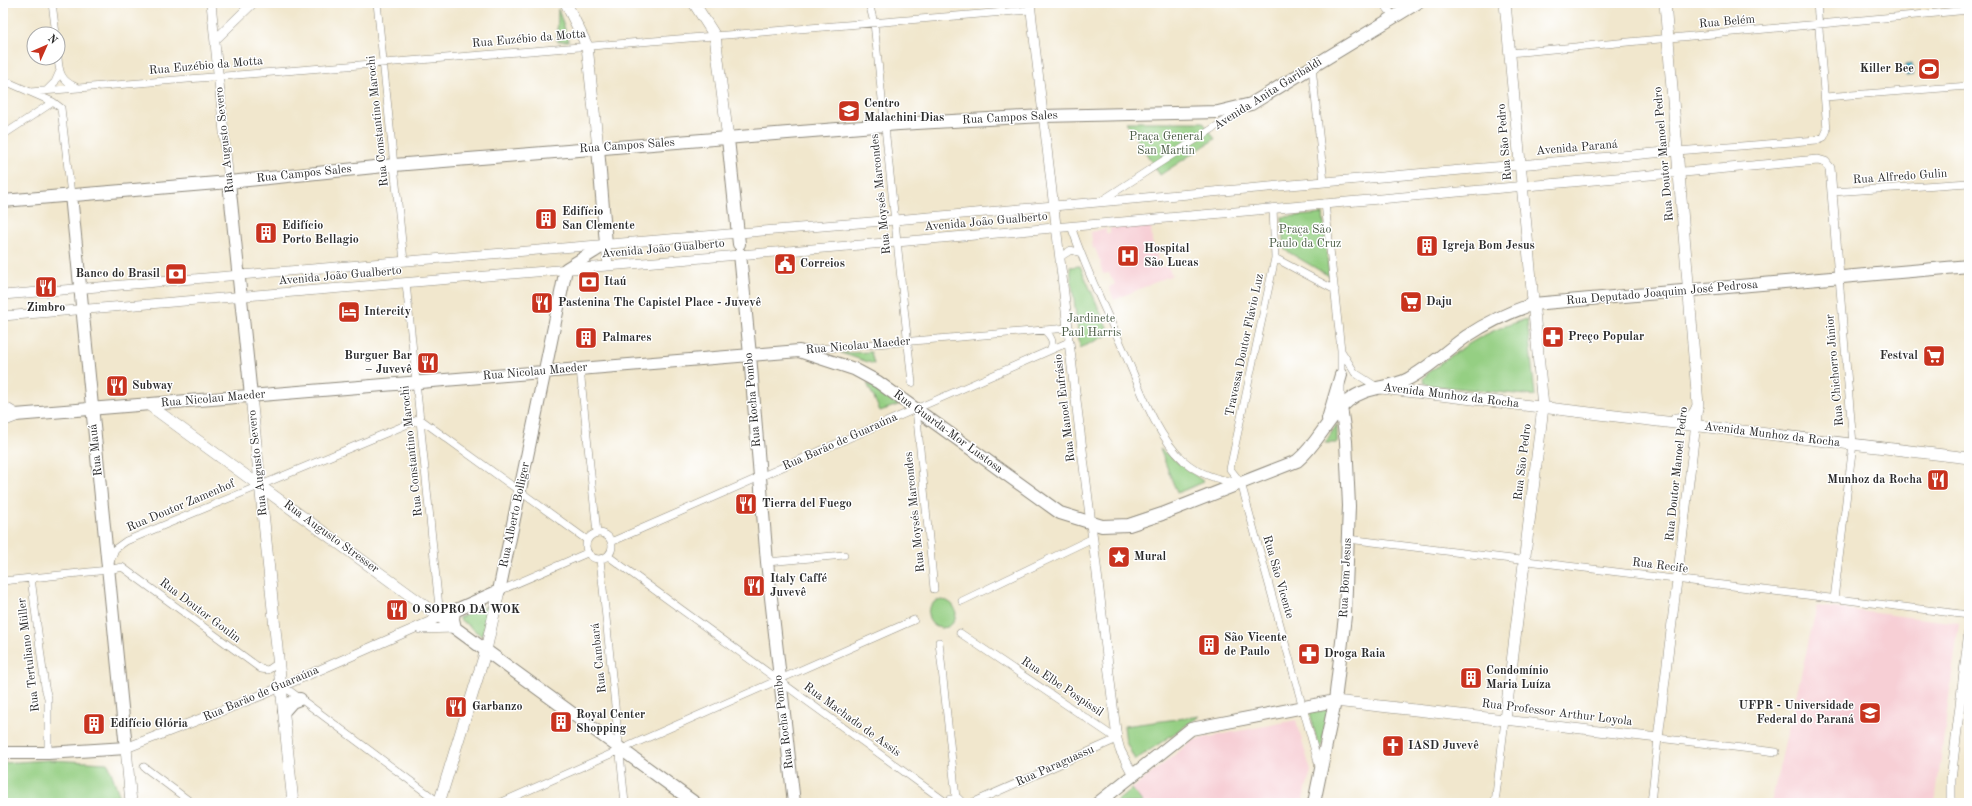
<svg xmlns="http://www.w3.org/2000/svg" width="1972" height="806" font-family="'Old Standard TT',serif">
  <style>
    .built { fill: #f7cfd5 }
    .green { fill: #95cf83; stroke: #607d57 }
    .water { fill: #4fb5ce; stroke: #3d707c }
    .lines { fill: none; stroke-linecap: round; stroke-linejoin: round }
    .minor-casing { stroke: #8e897c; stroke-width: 8 }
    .tertiary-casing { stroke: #8e897c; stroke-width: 10 }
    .secondary-casing { stroke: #8e897c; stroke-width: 12 }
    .primary-casing { stroke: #8e897c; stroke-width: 14 }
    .minor { stroke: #fff; stroke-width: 7 }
    .tertiary { stroke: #fff; stroke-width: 9 }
    .secondary { stroke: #fff; stroke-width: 11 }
    .primary { stroke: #fff; stroke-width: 12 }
    .labels { text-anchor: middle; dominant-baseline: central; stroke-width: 3; stroke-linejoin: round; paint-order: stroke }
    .street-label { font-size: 12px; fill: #2b2b2b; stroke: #fff }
    .poi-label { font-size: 12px; font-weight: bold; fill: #2b2b2b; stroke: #fff; text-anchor: start }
    .park-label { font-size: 12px; fill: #4b5c45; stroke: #fff }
  </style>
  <rect width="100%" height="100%" fill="#fff"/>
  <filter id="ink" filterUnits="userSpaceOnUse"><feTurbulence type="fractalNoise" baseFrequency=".025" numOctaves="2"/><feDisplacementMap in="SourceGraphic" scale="8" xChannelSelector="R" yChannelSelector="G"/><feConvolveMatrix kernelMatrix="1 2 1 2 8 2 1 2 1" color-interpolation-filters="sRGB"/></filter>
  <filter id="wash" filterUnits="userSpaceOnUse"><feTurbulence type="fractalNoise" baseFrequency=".012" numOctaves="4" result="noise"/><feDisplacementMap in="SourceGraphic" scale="16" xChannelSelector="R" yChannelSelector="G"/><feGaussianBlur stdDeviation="0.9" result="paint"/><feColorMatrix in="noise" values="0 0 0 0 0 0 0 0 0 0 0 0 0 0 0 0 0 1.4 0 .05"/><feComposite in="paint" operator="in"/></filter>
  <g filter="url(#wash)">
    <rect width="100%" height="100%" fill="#f1e7cd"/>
    <path class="built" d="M1151 224 1152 241 1161 268 1167 265 1172 275 1114 300 1109 287 1115 284 1109 273 1103 274 1100 265 1101 264 1095 248 1093 249 1091 232 1106 228V233H1110V228Z
      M1817 606 1959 623 1935 803H1771Z
      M1296 720 1311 771 1302 803H1143L1132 789 1193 740Z"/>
    <path class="green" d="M558 9 569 41H557Z
      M1126 122H1203L1215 139 1160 175Z
      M1323 214 1329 276 1285 250 1282 217Z
      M1080 266 1110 334 1080 348 1070 267Z
      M1527 319 1535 396 1428 385 1424 383 1423 379 1426 375C1460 348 1484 331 1527 319Z
      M871 352 874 364 841 353Z
      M867 383 901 404 880 411Z
      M1337 424V443H1325Z
      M1160 449 1204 482 1177 493Z
      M928 614a14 14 0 1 1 28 0a14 14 0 1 1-28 0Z
      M490 605 482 636 458 618Z
      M1331 704 1320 753 1309 709Z
      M1200 716 1135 760 1126 742 1124 726Z
      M49 760 107 763 109 766 122 803H3V763Z
      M1132 789 1143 803H1115Z"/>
    <path class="water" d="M1912 64 1913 75 1906 76 1905 65Z"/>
  </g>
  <g filter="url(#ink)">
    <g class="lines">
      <g class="minor-casing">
        <path id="minor" d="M52 3 56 34
          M377 3 404 261
          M869 3 874 23 912 383
          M1383 3 1394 17
          M1510 53 1969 10
          M58 58C59 72 61 81 76 87
          M1312 67 1324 182
          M3 80 53 102 61 108 71 195
          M47 90 55 82 59 73
          M30 92 1030 10
          M1825 97 1969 86
          M3 135 53 102
          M1677 151 1817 140 1824 137 1827 130 1817 3
          M1832 192 1969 183
          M1101 201 1243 109
          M1325 203 1341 350V407
          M1273 208 1275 258 1230 469 1241 483 1319 766
          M1071 226C1085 268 1105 309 1123 349 1140 387 1154 433 1184 461 1199 474 1218 480 1237 482
          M1060 257 1071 250 1081 253
          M1275 258 1335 290
          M406 283 440 617
          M1044 330C1051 336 1055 342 1050 350
          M1342 352 1355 373 1377 387
          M580 369 597 533
          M3 407 9 408 19 414
          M916 409 934 589
          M420 419 587 540
          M3 423 16 418
          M586 546a13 13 0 1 1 26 0a13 13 0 1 1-26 0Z
          M1348 539 1969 615
          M611 542 1069 342 1068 328 805 350
          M608 556 947 803
          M600 559 625 803
          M110 562 115 549 126 541 420 419
          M767 562 844 555
          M31 578 45 687 48 698V753
          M3 581 108 570 122 567 261 669 268 670 278 663
          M499 591 587 553
          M1834 599 1853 444 1839 277
          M962 601 1093 538
          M960 633 1117 739
          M939 642 956 798
          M281 687 290 691 440 803
          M144 767 192 803
          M951 799 958 798 963 803
          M500 803 914 620
          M972 803 1117 739
          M1495 803 1505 720
          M1651 803 1658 738 1776 752"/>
      </g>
      <g class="tertiary-casing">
        <path id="tertiary" d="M211 3 229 182
          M1030 3 1068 328
          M215 40 253 3
          M606 244 608 266
          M3 295 895 220 1677 151
          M3 316 897 242 1818 160 1825 162 1830 168 1839 277
          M1069 342 1117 739 1120 750 1133 775
          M420 629 455 628
          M1505 720 1658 738 1698 407
          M126 748 267 693 454 611
          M1951 803V779L1969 631"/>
      </g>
      <g class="secondary-casing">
        <path id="secondary" d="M566 3 587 46 598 148
          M694 3 715 36 728 139
          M1665 3 1698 405C1694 418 1688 418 1676 419
          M1381 388 1969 458
          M251 396 293 803
          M149 405 455 628
          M1335 701 1505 720 1543 407 1505 3
          M126 748 131 803
          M439 803 486 650 499 591"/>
      </g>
      <g class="primary-casing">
        <path id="primary" d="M728 139 739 244
          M598 148 606 244 566 269 499 591 454 611 453 619 455 628 695 803
          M229 182 251 396
          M3 201 229 182 394 165 899 124 1043 116 1218 112 1251 104 1417 3
          M740 254 750 355 767 562 794 803
          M3 416 799 351 854 369 878 382 1060 513 1102 526 1129 525 1162 514 1297 461C1318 444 1327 418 1348 401 1366 386 1388 389 1408 379 1429 368 1447 350 1467 336 1488 322 1510 312 1533 304L1969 266
          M1328 419 1341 375
          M284 711 292 702 300 699
          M3 753H48L126 748 71 195
          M1098 803 1191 729 1335 701
          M1314 803 1335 701 1345 616 1349 506 1346 441 1341 407"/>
      </g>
      <use href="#minor" class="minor"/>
      <use href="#tertiary" class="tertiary"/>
      <use href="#secondary" class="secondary"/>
      <use href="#primary" class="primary"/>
    </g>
  </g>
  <defs>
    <g id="stadium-square" transform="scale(1.15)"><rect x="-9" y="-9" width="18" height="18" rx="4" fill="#c8321e" stroke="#fff"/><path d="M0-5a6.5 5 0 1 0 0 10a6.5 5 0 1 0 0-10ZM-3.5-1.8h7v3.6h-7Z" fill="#fff"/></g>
    <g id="university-square" transform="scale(1.15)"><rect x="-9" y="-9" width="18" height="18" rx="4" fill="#c8321e" stroke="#fff"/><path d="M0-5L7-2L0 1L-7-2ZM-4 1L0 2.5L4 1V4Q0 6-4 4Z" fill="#fff"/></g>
    <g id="building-square" transform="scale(1.15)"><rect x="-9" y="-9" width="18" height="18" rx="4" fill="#c8321e" stroke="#fff"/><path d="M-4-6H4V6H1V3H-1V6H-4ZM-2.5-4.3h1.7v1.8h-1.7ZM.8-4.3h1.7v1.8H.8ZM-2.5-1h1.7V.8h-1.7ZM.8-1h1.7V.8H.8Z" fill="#fff"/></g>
    <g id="hospital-square" transform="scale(1.15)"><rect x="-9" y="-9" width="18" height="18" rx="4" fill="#c8321e" stroke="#fff"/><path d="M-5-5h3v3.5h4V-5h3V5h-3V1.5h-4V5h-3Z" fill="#fff"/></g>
    <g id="civic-square" transform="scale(1.15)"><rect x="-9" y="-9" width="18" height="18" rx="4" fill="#c8321e" stroke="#fff"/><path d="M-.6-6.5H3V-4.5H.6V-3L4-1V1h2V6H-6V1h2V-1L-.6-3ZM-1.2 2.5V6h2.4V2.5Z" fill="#fff"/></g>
    <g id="bank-square" transform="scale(1.15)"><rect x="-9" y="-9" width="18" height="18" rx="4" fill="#c8321e" stroke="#fff"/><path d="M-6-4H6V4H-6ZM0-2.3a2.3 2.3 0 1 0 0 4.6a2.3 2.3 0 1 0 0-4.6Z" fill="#fff"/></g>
    <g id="restaurant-square" transform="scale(1.15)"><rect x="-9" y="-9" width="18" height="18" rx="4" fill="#c8321e" stroke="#fff"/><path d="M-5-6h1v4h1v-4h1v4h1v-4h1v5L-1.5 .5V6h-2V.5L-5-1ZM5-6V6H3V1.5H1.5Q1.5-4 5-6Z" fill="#fff"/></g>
    <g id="supermarket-square" transform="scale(1.15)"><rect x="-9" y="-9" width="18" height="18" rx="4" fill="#c8321e" stroke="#fff"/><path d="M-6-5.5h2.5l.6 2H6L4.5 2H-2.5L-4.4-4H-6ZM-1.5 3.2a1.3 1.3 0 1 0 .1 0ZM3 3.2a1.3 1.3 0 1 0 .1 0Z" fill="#fff"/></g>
    <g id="hotel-square" transform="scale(1.15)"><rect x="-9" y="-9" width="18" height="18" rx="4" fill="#c8321e" stroke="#fff"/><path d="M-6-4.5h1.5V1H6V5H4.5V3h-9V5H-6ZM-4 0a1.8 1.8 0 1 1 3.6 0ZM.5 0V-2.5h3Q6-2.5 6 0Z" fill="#fff"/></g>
    <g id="pharmacy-square" transform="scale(1.15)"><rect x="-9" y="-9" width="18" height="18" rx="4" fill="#c8321e" stroke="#fff"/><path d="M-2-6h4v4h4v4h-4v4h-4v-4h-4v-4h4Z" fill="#fff"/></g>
    <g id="sight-square" transform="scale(1.15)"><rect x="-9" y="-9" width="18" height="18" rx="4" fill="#c8321e" stroke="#fff"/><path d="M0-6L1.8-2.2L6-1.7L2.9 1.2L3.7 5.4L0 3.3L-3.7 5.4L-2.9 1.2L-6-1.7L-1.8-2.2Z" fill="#fff"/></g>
    <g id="church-square" transform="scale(1.15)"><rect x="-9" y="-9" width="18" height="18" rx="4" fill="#c8321e" stroke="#fff"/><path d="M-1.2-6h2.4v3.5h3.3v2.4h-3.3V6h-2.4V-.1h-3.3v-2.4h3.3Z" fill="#fff"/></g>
  </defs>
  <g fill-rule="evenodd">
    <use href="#stadium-square" x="1929" y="69"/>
    <use href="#university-square" x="849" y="111"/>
    <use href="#building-square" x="546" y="219"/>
    <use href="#building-square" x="266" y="233"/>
    <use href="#building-square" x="1427" y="246"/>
    <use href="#hospital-square" x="1128" y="256"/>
    <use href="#civic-square" x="785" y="264"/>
    <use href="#bank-square" x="176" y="274"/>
    <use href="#bank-square" x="589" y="282"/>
    <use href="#restaurant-square" x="46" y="287"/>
    <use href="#supermarket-square" x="1411" y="302"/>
    <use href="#restaurant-square" x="542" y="303"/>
    <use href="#hotel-square" x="349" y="312"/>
    <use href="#pharmacy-square" x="1553" y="337"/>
    <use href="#building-square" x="586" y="338"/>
    <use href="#supermarket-square" x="1934" y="356"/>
    <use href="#restaurant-square" x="428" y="363"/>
    <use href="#restaurant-square" x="117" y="386"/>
    <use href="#restaurant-square" x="1938" y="480"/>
    <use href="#restaurant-square" x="746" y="504"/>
    <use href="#sight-square" x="1119" y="557"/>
    <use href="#restaurant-square" x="754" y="586"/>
    <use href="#restaurant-square" x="397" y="610"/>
    <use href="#building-square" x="1209" y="645"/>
    <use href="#pharmacy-square" x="1309" y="654"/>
    <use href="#building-square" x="1471" y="678"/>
    <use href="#restaurant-square" x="456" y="707"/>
    <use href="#university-square" x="1870" y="713"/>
    <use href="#building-square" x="561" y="722"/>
    <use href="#building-square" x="94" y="724"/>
    <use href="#church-square" x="1393" y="746"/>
  </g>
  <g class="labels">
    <g class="street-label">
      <text transform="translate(1727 22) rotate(-5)">Rua Belém</text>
      <text transform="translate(529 39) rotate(-5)">Rua Euzébio da Motta</text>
      <text transform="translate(206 66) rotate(-5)">Rua Euzébio da Motta</text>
      <text transform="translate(1268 94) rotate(-32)">Avenida Anita Garibaldi</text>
      <text transform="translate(1010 118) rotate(-3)">Rua Campos Sales</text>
      <text transform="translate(378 121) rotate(-96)">Rua Constantino Marochi</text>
      <text transform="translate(225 140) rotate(-96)">Rua Augusto Severo</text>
      <text transform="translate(1505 142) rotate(-95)">Rua São Pedro</text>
      <text transform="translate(627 146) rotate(-4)">Rua Campos Sales</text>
      <text transform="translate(1577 148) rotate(-5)">Avenida Paraná</text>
      <text transform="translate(1664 154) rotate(-95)">Rua Doutor Manoel Pedro</text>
      <text transform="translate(304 174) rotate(-6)">Rua Campos Sales</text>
      <text transform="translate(1900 177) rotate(-4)">Rua Alfredo Gulin</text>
      <text transform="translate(881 194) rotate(-96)">Rua Moysés Marcondes</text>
      <text transform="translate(986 222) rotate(-5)">Avenida João Gualberto</text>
      <text transform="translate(663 249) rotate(-5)">Avenida João Gualberto</text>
      <text transform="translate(340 276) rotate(-5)">Avenida João Gualberto</text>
      <text transform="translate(1662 293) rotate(-5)">Rua Deputado Joaquim José Pedrosa</text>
      <text transform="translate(1245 345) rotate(-78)">Travessa Doutor Flávio Luz</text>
      <text transform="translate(858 346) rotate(-5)">Rua Nicolau Maeder</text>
      <text transform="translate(1835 370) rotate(-95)">Rua Chichorro Júnior</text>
      <text transform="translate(535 372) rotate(-5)">Rua Nicolau Maeder</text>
      <text transform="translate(1451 396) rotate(7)">Avenida Munhoz da Rocha</text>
      <text transform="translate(213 399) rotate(-5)">Rua Nicolau Maeder</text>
      <text transform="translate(753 400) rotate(-95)">Rua Rocha Pombo</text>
      <text transform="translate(1065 408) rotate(-97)">Rua Manoel Eufrásio</text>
      <text transform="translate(948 432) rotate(36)">Rua Guarda-Mor Lustosa</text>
      <text transform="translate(1772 435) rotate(7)">Avenida Munhoz da Rocha</text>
      <text transform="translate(840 442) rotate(-24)">Rua Barão de Guaraúna</text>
      <text transform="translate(96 450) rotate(-96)">Rua Mauá</text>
      <text transform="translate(412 451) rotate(-96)">Rua Constantino Marochi</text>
      <text transform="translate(1523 462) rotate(-83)">Rua São Pedro</text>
      <text transform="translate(258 463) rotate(-96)">Rua Augusto Severo</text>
      <text transform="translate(1677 474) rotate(-84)">Rua Doutor Manoel Pedro</text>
      <text transform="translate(181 506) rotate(-23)">Rua Doutor Zamenhof</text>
      <text transform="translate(915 512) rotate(-96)">Rua Moysés Marcondes</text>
      <text transform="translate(515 515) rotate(-78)">Rua Alberto Bolliger</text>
      <text transform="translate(331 537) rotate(36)">Rua Augusto Stresser</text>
      <text transform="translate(1660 566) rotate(7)">Rua Recife</text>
      <text transform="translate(1278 577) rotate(74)">Rua São Vicente</text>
      <text transform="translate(1346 578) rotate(-87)">Rua Bom Jesus</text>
      <text transform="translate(200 611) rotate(37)">Rua Doutor Goulin</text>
      <text transform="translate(29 655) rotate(-97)">Rua Tertuliano Müller</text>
      <text transform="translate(599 658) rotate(-96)">Rua Cambará</text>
      <text transform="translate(1062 687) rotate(34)">Rua Elbe Pospissil</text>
      <text transform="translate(261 694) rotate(-23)">Rua Barão de Guaraúna</text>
      <text transform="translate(1557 713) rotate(7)">Rua Professor Arthur Loyola</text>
      <text transform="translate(852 720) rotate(36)">Rua Machado de Assis</text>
      <text transform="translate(784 722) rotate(-97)">Rua Rocha Pombo</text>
      <text transform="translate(1055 766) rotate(-24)">Rua Paraguassu</text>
    </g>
    <g class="poi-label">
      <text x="1914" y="69" text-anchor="end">Killer Bee</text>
      <text x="864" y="104">Centro<tspan x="864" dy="14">Malachini Dias</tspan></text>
      <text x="562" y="212">Edifício<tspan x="562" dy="14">San Clemente</tspan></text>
      <text x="282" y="226">Edifício<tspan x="282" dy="14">Porto Bellagio</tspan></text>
      <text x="1442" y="246">Igreja Bom Jesus</text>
      <text x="1144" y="249">Hospital<tspan x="1144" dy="14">São Lucas</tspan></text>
      <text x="800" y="264">Correios</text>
      <text x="160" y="274" text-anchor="end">Banco do Brasil</text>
      <text x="604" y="282">Itaú</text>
      <text x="1426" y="302">Daju</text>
      <text x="558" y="303">Pastenina The Capistel Place - Juvevê</text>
      <text x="46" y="308" text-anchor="middle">Zimbro</text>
      <text x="364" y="312">Intercity</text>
      <text x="1568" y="337">Preço Popular</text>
      <text x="602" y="338">Palmares</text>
      <text x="412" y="356" text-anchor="end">Burguer Bar<tspan x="412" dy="14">– Juvevê</tspan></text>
      <text x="1918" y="356" text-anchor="end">Festval</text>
      <text x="132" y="386">Subway</text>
      <text x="1922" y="480" text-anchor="end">Munhoz da Rocha</text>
      <text x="762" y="504">Tierra del Fuego</text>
      <text x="1134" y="557">Mural</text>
      <text x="770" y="579">Italy Caffé<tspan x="770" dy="14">Juvevê</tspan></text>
      <text x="412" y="610">O SOPRO DA WOK</text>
      <text x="1224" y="638">São Vicente<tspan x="1224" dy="14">de Paulo</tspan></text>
      <text x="1324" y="654">Droga Raia</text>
      <text x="1486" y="671">Condomínio<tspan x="1486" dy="14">Maria Luíza</tspan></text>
      <text x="1854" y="706" text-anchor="end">UFPR - Universidade<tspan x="1854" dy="14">Federal do Paraná</tspan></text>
      <text x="472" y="707">Garbanzo</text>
      <text x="576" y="715">Royal Center<tspan x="576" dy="14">Shopping</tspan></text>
      <text x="110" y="724">Edifício Glória</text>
      <text x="1408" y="746">IASD Juvevê</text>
    </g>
    <g class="park-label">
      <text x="1166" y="137">Praça General<tspan x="1166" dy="14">San Martin</tspan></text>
      <text x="1305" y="230">Praça São<tspan x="1305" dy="14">Paulo da Cruz</tspan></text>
      <text x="1091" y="319">Jardinete<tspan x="1091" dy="14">Paul Harris</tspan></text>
    </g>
  </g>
  <rect width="1972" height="806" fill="none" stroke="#fff" stroke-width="16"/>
  <g transform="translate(46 46) rotate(45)"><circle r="19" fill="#ffffff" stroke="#aaaaaa"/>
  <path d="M0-3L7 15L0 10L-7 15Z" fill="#c8321e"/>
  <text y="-6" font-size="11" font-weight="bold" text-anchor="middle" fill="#2b2b2b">N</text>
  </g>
</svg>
